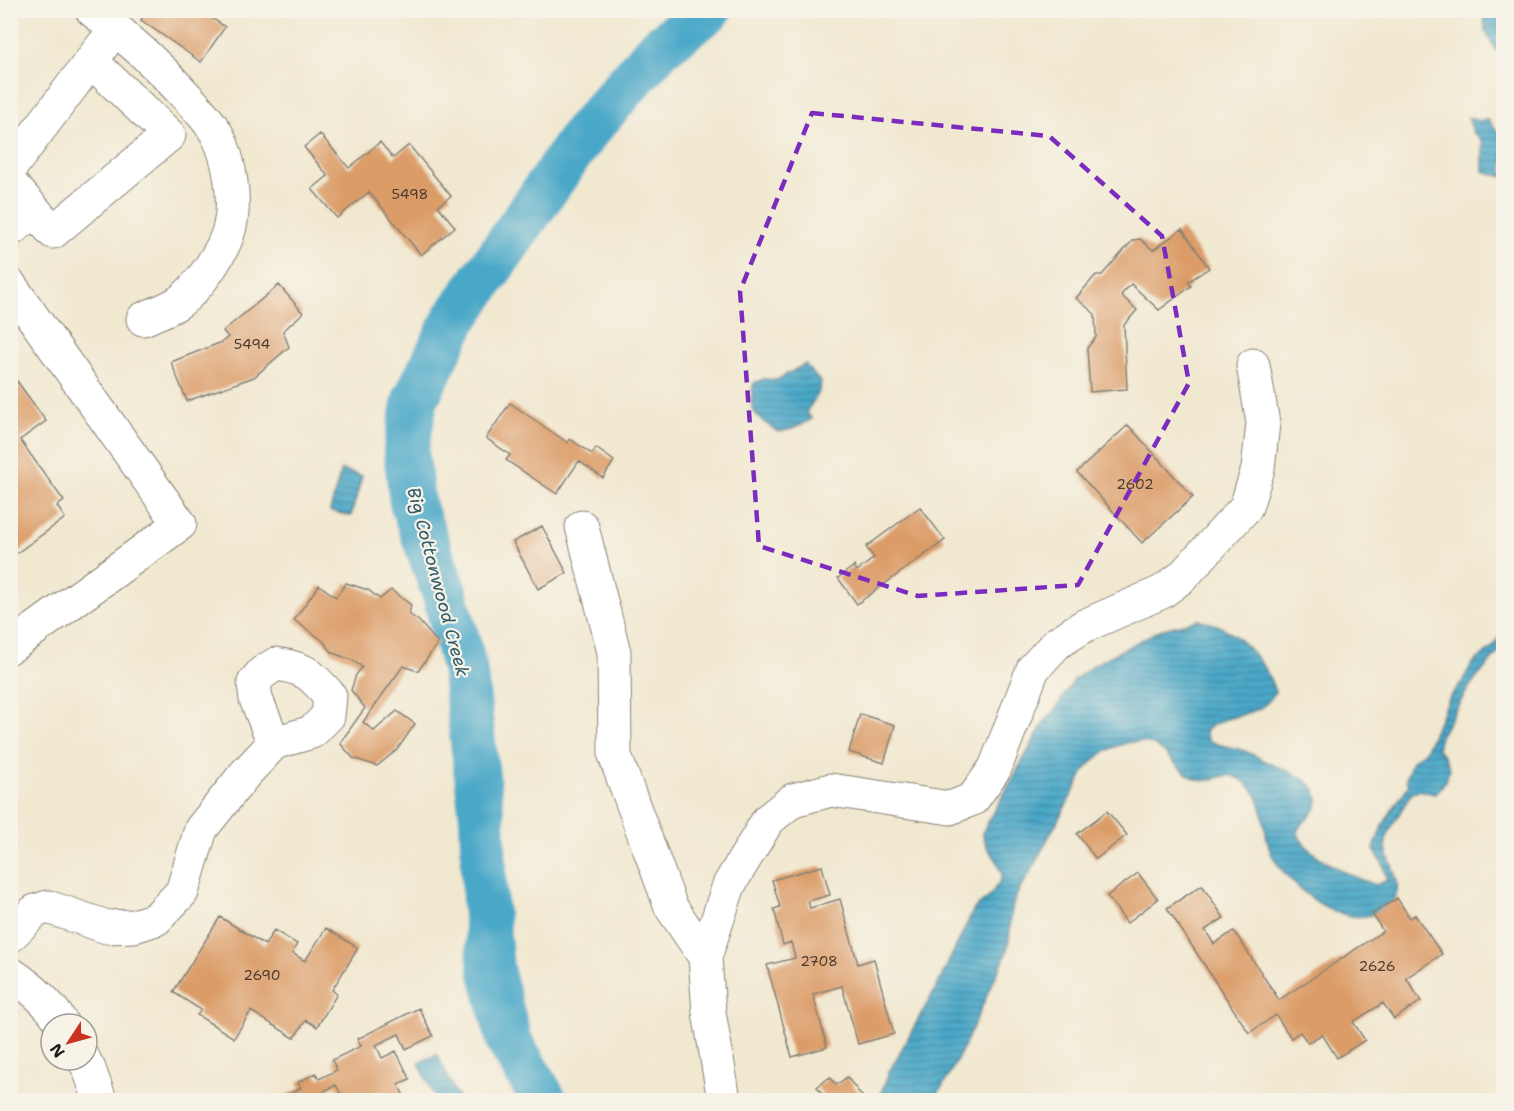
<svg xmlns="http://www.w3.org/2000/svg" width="1514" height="1111" font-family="'Shantell Sans',sans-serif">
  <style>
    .water { fill: url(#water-rules); stroke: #326272; stroke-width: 1.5 }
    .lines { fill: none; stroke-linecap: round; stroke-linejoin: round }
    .river { stroke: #49a7c8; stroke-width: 46 }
    .building { fill: #db9c68 }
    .minor-casing { stroke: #868276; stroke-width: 35 }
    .minor { stroke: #fff; stroke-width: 33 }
    .marked { fill: none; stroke: #7b2cbf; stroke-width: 4.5; stroke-dasharray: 12 8; stroke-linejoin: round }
    .labels { text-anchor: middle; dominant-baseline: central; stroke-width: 4.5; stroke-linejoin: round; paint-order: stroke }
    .number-label { font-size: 14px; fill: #4c3c2f }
    .water-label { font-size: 18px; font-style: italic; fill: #305b69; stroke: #f7f3e8 }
  </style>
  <defs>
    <pattern id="water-rules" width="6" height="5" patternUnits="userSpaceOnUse" patternTransform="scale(1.5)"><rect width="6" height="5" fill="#49a7c8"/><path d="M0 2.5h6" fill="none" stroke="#3c87a2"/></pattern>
  </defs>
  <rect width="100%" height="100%" fill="#f7f3e8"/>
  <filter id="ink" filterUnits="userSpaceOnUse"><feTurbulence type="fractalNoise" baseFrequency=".0167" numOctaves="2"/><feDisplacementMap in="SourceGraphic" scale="12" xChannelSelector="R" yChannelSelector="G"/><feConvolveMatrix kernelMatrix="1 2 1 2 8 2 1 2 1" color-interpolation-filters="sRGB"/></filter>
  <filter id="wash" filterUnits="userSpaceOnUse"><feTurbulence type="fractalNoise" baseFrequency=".008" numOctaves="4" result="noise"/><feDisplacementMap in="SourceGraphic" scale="24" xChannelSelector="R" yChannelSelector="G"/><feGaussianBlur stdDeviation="1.35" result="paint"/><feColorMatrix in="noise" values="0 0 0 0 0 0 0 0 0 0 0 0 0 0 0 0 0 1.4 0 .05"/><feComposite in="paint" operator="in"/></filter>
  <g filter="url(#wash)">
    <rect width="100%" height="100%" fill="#f1e8d0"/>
    <path class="water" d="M1487 11H1503V61C1494 46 1478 27 1487 11Z
      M1468 117 1478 121 1488 119 1497 131 1501 133 1503 131V177L1483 171V142L1473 132Z
      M805 364 821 383 818 394 806 412 812 419 792 429 778 432C756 417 746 411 754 383L764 379 777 380Z
      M341 470 362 476 351 516 330 511Z
      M1198 620C1232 623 1266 661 1275 692 1260 721 1228 710 1205 731L1208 740C1218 746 1227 746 1239 749 1249 752 1259 758 1269 763 1283 770 1320 781 1318 801 1317 813 1302 822 1297 831 1304 856 1353 877 1376 885L1388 880 1382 862 1374 850C1380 824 1395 806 1409 785L1406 779 1412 761 1425 751 1450 697 1462 682 1472 664 1493 647 1503 630V647L1469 687 1440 736 1437 748 1444 756 1450 769C1446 779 1443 788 1434 794L1419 790 1412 793C1405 804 1391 825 1387 837 1380 858 1410 881 1391 905 1386 912 1378 913 1371 915 1333 924 1289 885 1272 855 1262 834 1267 804 1250 787 1227 762 1215 787 1196 779 1183 774 1172 759 1161 750 1139 732 1105 747 1088 766 1083 772 1079 782 1075 789 1060 816 1046 842 1032 869 1027 879 1020 887 1016 896 1008 912 1012 933 1007 950 1003 965 993 980 987 995 971 1031 956 1067 934 1100H878L889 1072 938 984 974 909 988 898 1001 880 1002 874 996 859 988 849 982 833 1045 721 1053 713 1074 680 1094 665 1160 630Z
      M437 1054 459 1100H436L419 1063Z"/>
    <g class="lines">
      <path class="river" d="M544 1100 509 1041 491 969 485 904 482 818 464 666 445 595 412 502 406 450 415 400 455 319 584 134 658 49 709 10"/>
    </g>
    <g id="blocks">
      <path class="building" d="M147 10H213L209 16 225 27 201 62 141 20Z
        M320 134 349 168 380 142 393 158 409 145 451 196 438 206 455 227 421 255 369 192 337 218 312 189 328 176 304 147Z
        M1182 229 1209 268 1188 282 1191 286 1159 310 1131 284 1121 295 1137 310 1124 325 1127 389 1090 392 1087 348 1096 337 1095 314 1076 298 1096 275H1102L1133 240 1140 239 1153 250Z
        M279 285 303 313 283 331 289 347 254 377 187 401 171 362 222 342 228 337 223 331Z
        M17 381 46 421 20 440 64 501 57 506 65 518 10 558V385Z
        M510 403 568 443 570 439 592 454 596 448 614 461 603 478 579 461 557 494 506 460 510 455 486 438Z
        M1128 425 1193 497 1142 543 1077 472Z
        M920 507 945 540 857 604 838 578 854 566 857 571 874 558 866 547Z
        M542 526 567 573 538 589 513 542Z
        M346 583 368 590 380 599 391 590 411 605 409 614 419 621 438 643 418 671 403 666 363 722 374 731 397 711 415 724 397 750 377 766 353 758 340 743 365 708 351 690 356 675 362 667 352 660 333 653 322 640 294 620 319 585 336 597Z
        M860 714 895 725 884 763 849 752Z
        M1107 811 1127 835 1096 859 1077 834Z
        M822 866 830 895 808 901 810 908 840 899 858 964 874 959 894 1034 858 1044 842 986 813 994 827 1047 792 1057 767 965 795 958 791 942 783 945 774 909 780 907 772 880Z
        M1138 873 1158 899 1127 923 1107 896Z
        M1202 885 1224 918 1205 930 1214 944 1234 931 1279 1000 1383 931 1372 914 1397 898 1410 918 1415 915 1442 954 1406 978 1421 1001 1394 1019 1383 1003 1353 1022 1365 1040 1337 1058 1322 1034 1308 1043 1300 1032 1291 1038 1276 1015 1249 1033 1167 908Z
        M220 917 265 945 274 930 297 944 292 953 305 961 326 928 358 948 332 990 337 994 317 1027 306 1020 294 1038 251 1011 234 1038 197 1015 201 1010 173 992Z
        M419 1008 433 1036 406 1049 399 1034 376 1045 382 1058 396 1051 410 1079 398 1084 406 1100H344L336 1085 324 1091 329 1100H276L301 1088 298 1082 316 1073 319 1079 337 1070 332 1060 361 1046 357 1039Z
        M830 1077 836 1085 847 1077 865 1100H816L823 1095 817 1087Z"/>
    </g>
  </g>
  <g filter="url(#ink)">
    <use href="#blocks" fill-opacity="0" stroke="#868276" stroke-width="1.5"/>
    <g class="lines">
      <g class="minor-casing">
        <path id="minor" d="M92 10C126 36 158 65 187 97 198 109 210 121 218 136 230 160 236 200 230 226 225 250 197 291 176 304 166 310 154 314 143 319
          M10 168 103 45
          M10 183 35 211 10 230
          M35 211 53 232 169 135 91 61
          M10 285 180 524 10 647
          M582 527 614 652 615 756 671 907 705 957 709 1012 724 1100
          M10 936 35 911 48 907 107 927 134 926 156 919 182 892 201 829 245 774 274 743 312 732 328 716 330 696C311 674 305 668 276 664L262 673 254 683 256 699 274 743
          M705 957 729 885 768 820 793 800 831 790 950 808 973 799 995 768 1033 669 1057 643 1084 626 1162 592 1182 577 1246 507 1258 469 1263 423 1253 365
          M10 973C29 986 51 1004 62 1024
          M84 1060 89 1069 100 1100"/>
      </g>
      <use href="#minor" class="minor"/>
    </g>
  </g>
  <path class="marked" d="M812 113 1049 136 1162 236 1189 383 1078 585 918 596 759 546 740 291Z"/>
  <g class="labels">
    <g class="number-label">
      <text x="410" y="194">5498</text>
      <text x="252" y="344">5494</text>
      <text x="1135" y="484">2602</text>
      <text x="819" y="961">2708</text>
      <text x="1377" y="966">2626</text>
      <text x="262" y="975">2690</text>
    </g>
    <g class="water-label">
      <text transform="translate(438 582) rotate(75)">Big Cottonwood Creek</text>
    </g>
  </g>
  <rect width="1514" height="1111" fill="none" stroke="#f7f3e8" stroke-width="36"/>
  <g transform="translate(69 1042) rotate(234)"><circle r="28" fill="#f7f3e8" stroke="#9f9d96" stroke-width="1.5"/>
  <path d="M0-4.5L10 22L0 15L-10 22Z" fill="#c8321e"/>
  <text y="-9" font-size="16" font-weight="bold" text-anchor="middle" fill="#1c1c1c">N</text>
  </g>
</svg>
